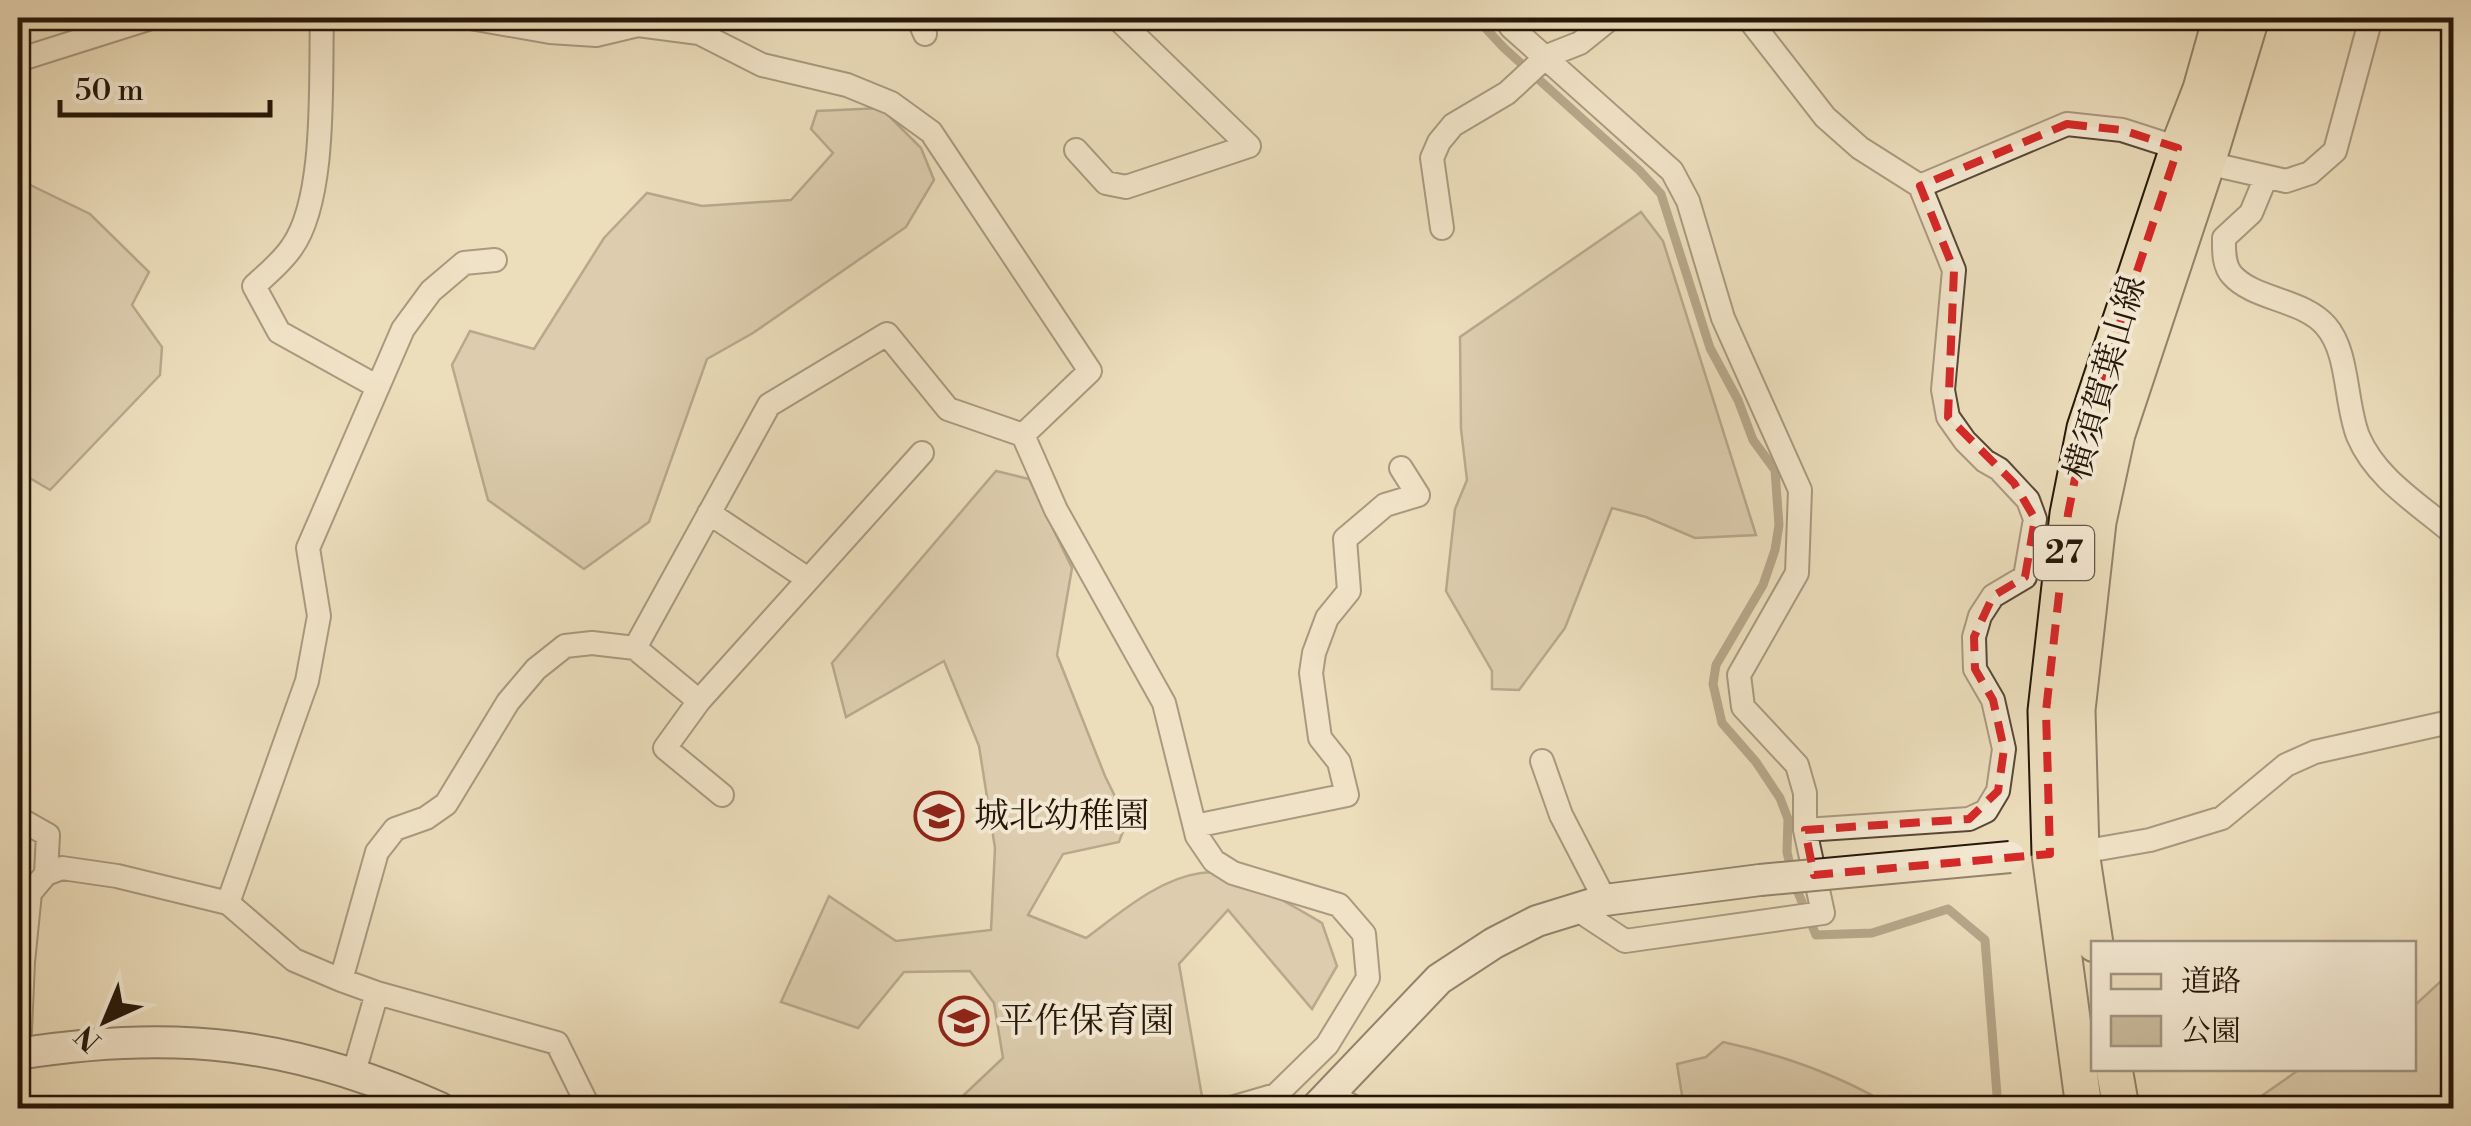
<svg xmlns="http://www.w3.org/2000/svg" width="2471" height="1126" font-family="'Libre Bodoni','Noto Serif JP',serif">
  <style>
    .green { fill: #cabb9d; stroke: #786953; stroke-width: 2.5 }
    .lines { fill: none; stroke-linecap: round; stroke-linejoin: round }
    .stream { stroke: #75664f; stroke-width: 9 }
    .street-casing { stroke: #584836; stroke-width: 26 }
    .secondary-casing { stroke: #261709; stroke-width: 34 }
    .primary-casing { stroke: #261709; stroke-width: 39 }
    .street { stroke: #f3e9d3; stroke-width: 22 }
    .secondary { stroke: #f3e9d3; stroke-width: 30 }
    .primary { stroke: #ecddbb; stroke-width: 35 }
    .secondary-bridge-casing { stroke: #261709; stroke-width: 34; stroke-linecap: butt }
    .secondary-bridge { stroke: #f3e9d3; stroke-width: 30 }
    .marked { fill: none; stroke: #d62828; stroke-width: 8; stroke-dasharray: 20 12; stroke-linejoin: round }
    .labels { text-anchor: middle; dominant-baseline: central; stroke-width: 8; stroke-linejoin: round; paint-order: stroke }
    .shield { fill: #f3e9d3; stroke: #645646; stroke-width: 2.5 }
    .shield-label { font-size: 32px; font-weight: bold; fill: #261709 }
    .street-label { font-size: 35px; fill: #261709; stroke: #f3e9d3 }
    .poi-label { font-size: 35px; fill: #261709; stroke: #f3e9d3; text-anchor: start }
  </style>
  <rect width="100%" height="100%" fill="#ecddbb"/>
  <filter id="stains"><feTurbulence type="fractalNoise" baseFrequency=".002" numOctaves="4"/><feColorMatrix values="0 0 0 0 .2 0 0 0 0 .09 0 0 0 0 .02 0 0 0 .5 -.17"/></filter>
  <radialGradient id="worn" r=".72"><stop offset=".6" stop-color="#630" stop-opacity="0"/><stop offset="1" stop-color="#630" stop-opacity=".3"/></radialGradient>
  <path class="green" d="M881 108 921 148 934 180 906 227 753 333 707 359 649 522 584 569 488 500 452 365 470 331 534 349 604 238 647 193 702 206 791 200 833 153 811 129 817 111Z
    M18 179 90 214 149 272 132 305 162 347 160 375 50 490 18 471Z
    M1641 212 1663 241 1756 535 1695 538 1646 517 1612 508 1565 628 1519 690 1492 689V671L1446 591 1455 509 1467 480 1461 429 1460 337Z
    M996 471 1029 479 1072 568 1057 655 1105 776 1127 821 1119 842 1063 854 1028 915 1086 938C1120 913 1158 879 1201 873 1233 868 1294 907 1322 923L1337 966 1312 1009 1228 910 1179 964 1204 1108H950L1003 1058 994 1003 970 971 904 972 858 1028 781 1002 829 896 896 941 991 930 995 848 979 746 944 661 846 717 832 663Z
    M2453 970V1108H2253V1102L2300 1069 2414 1068V1006Z
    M1723 1042C1783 1055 1842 1076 1894 1108H1684L1677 1064 1706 1057Z"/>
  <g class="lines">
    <path class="stream" d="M1476 18 1504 48 1639 170 1661 194 1710 348 1738 400 1753 440 1775 470 1779 525 1775 550 1763 585 1716 665 1713 684 1722 723 1756 762 1780 798 1788 819 1787 852 1794 883 1816 935 1872 933 1948 909 1985 940 1998 1108"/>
    <g class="street-casing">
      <path id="street" d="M322 18C320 78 327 198 292 247 282 262 267 274 254 286L279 332 378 387
        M470 18 550 32 596 35 638 25 699 33 762 65 847 85 891 103 931 132 1090 371 1023 435
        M918 18 925 34
        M1505 18 1511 27 1672 171 1688 201 1723 318 1800 490 1797 573 1739 675 1743 707 1797 765 1805 793V830L1823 913 1625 941 1575 908
        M1748 18 1825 117 1860 148 1920 186 1954 270 1943 390 1948 417 1965 441 1985 461 1999 469 2028 500 2035 519 2025 577 1993 596 1980 616 1974 637 1975 669 1993 700 2004 749 1998 791 1986 811 1969 819 1805 830
        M18 60 151 18
        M1076 150 1106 183 1126 187 1249 146 1117 18
        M2207 163 2286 181 2310 173 2335 151 2371 18
        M2266 177 2251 213 2224 238C2224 249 2223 265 2232 275 2254 300 2303 299 2326 326 2349 352 2345 403 2358 436 2376 479 2419 504 2454 534
        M1920 186 2067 124 2122 130 2178 148
        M1442 228 1432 158 1439 142 1453 125 1507 93 1547 56 1580 43 1611 18
        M709 513 808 579
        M635 648 699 701
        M1542 761 1561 815 1605 900
        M722 795 665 748 699 701 922 453
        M18 818 48 835 46 874
        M1195 826 1347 795 1339 762 1320 738 1311 673 1314 653 1327 618 1349 591 1345 539 1385 505 1418 495 1401 468
        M2081 852 2150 840 2222 818 2286 765 2315 752 2454 721
        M228 903 294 960 341 980
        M19 1054 23 962 30 893 46 874 62 868 117 876 228 903 307 681 319 616 308 548 403 329 431 291 464 263 495 260
        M354 1072 377 993
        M1329 1094 1356 1108
        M589 1108 557 1043 377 993 341 980 377 852 395 829 426 818 446 804 508 702 536 669 565 646 592 643 635 648 769 405 887 334 948 409 1023 435 1056 510 1164 703 1197 836 1214 861 1233 873 1339 905 1364 934 1368 978 1327 1045 1276 1095 1231 1108"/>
    </g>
    <g class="secondary-casing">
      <path id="secondary" d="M18 1054C175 1029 294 1042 440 1108
        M1316 1108 1439 979 1494 943 1537 921 1605 900 1760 880"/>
    </g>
    <g class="primary-casing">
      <path id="primary" d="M2095 944 2081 852 2077 710 2098 522 2117 434 2207 163 2251 18
        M2114 1068 2121 1108
        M2084 1108 2050 854 2046 711 2068 514 2085 428 2178 148 2201 89 2221 18"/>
    </g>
    <use href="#street" class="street"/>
    <use href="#secondary" class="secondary"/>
    <use href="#primary" class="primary"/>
    <g class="secondary-bridge-casing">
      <path id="secondary-bridge" d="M1760 880 2010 857"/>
    </g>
    <use href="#secondary-bridge" class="secondary-bridge"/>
  </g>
  <path d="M0 0H2471V1126H0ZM2067 124 2122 130 2178 148 2085 428 2068 514 2046 711 2050 854 1814 875 1805 830 1969 819 1998 791 2004 749 1993 700 1975 669 1974 637 1993 596 2025 577 2035 519 2014 483 1948 417 1954 270 1920 186Z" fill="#ecddbb" fill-opacity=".55" fill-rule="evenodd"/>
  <path class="marked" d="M2067 124 2122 130 2178 148 2085 428 2068 514 2046 711 2050 854 1814 875 1805 830 1969 819 1998 791 2004 749 1993 700 1975 669 1974 637 1993 596 2025 577 2035 519 2014 483 1948 417 1954 270 1920 186Z"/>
  <defs>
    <g id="school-ring" transform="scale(2.5)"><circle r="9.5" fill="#f3e9d3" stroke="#8f2418" stroke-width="1.5"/><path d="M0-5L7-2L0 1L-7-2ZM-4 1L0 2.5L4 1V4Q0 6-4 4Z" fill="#8f2418"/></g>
  </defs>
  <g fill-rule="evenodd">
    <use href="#school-ring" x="939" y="816"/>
    <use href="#school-ring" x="964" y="1021"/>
  </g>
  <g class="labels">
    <rect class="shield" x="2034" y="526" width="60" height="54" rx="8"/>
    <g class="shield-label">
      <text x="2064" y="553">27</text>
    </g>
    <g class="street-label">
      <text transform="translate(2106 378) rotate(-74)">横須賀葉山線</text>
    </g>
    <g class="poi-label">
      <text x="974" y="816">城北幼稚園</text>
      <text x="999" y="1021">平作保育園</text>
    </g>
  </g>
  <rect width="2471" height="1126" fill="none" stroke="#ecddbb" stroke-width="60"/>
  <rect x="20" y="20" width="2431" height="1086" fill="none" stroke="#261709" stroke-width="5"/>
  <rect x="30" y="30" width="2411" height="1066" fill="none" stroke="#261709" stroke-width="2.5"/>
  <rect x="2091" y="941" width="325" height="130" fill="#f3e9d3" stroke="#a19582" stroke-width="2.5"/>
  <rect x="2111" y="974" width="50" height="15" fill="#ecddbb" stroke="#a19582" stroke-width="2.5"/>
  <text x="2181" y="991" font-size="30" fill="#261709">道路</text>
  <rect x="2111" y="1016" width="50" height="30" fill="#cabb9d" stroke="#a19582" stroke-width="2.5"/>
  <text x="2181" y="1041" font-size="30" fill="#261709">公園</text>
  <g transform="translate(105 1021) rotate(224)" stroke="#f3e9d3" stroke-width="8" paint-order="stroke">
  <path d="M0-8L18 38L0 25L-18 38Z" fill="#261709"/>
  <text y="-15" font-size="28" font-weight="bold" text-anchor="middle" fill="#261709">N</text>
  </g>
  <path d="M60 100v15h210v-15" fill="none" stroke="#261709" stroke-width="5"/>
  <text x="75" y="100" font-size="30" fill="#261709" stroke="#f3e9d3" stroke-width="8" paint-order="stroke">50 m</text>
  <rect width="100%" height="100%" filter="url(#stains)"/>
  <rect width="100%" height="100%" fill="url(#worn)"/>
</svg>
